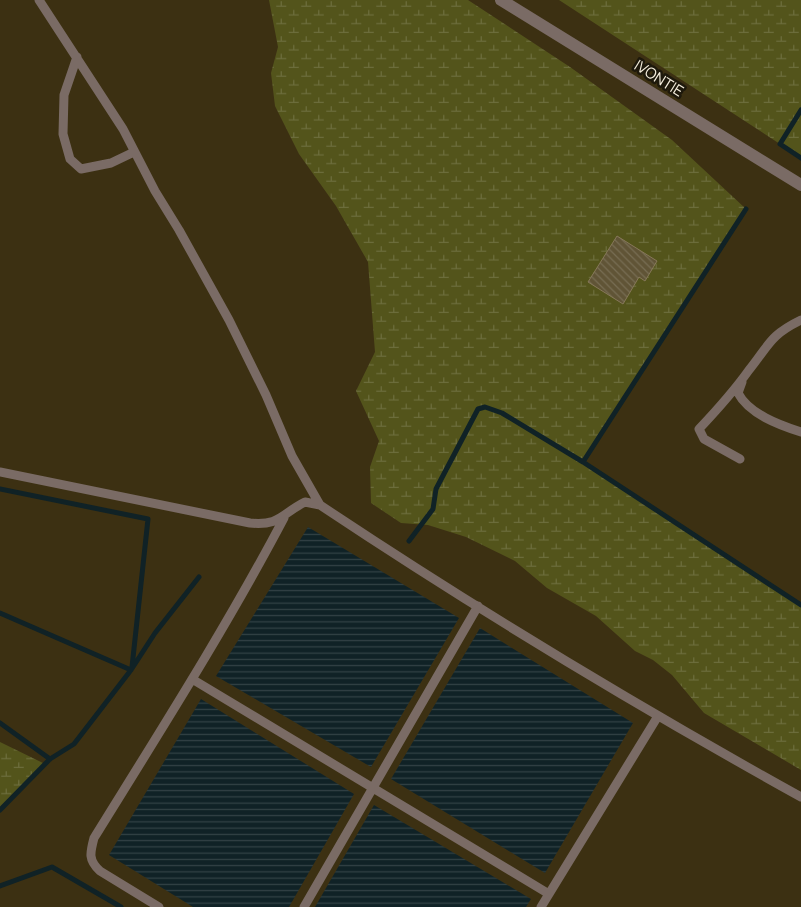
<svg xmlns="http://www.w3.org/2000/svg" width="801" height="907" font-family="Manrope,sans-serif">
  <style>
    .wetland { fill: url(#wetland-marsh) }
    .water { fill: url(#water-rules) }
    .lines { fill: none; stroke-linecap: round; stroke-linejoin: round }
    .stream { stroke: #102226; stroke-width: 5 }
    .building { fill: url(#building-back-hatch); stroke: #867859 }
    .service { stroke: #7a6b65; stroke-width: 9 }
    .minor { stroke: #7a6b65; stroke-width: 12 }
    .labels { text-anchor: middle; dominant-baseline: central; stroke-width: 5; stroke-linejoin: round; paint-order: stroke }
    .street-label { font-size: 15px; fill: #f6efde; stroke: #1e190c }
  </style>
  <defs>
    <pattern id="wetland-marsh" width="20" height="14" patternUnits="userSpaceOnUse" patternTransform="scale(1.25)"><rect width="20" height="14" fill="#53541b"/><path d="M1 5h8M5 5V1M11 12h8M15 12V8" fill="none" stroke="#6c6d3c"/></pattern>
    <pattern id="water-rules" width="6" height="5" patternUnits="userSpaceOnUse" patternTransform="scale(1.25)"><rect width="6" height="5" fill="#102226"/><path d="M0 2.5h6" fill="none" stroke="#334245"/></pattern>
    <pattern id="building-back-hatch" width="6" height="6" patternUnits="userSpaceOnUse" patternTransform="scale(1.25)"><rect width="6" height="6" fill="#605436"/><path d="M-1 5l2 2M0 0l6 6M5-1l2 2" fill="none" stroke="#776d53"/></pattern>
  </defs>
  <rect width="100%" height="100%" fill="#3c3012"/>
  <path class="wetland" d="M269 0H468L570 67 672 140 746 209 583 462 801 605V770L704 713 672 675 653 660 635 651 596 616 547 588 515 561 466 537 428 525 401 523 371 503 370 467 379 441 356 391 375 352 368 262 336 206 299 154 275 106 271 73 278 47Z
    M559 0H801V158L780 144Z
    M0 742 45 764 0 810Z"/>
  <path class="water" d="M308 527 459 618 371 767 216 676Z
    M480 628 633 723 545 873 391 779Z
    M201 699 354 794 289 907H193L109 855Z
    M374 805 531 899 526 907H315Z"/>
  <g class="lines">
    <path class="stream" d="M801 110 780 144 801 158
      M583 462 746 209
      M0 489 148 519 132 667
      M409 541 433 509 436 489 478 409 485 407 502 413 583 462 801 605
      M0 613 131 670
      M0 723 50 759
      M0 810 50 759 74 744 131 670 155 633 199 577
      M0 886 52 867 121 907"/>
  </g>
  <path class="building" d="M617 236 657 261 645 281 639 277 623 304 588 282Z"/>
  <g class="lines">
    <path class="service" d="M39 0 123 129 155 191 179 230 229 320 266 395 292 456 320 505
      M77 57 64 95 63 134 70 159 81 169 111 163 134 152
      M742 382 738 393C749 414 779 425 801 432
      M740 459 704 439 699 429C716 411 734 391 749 370 769 345 770 335 801 320
      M0 472 250 523C280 526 281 514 305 502L320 505C476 609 637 706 801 797
      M192 679 549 894
      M159 907 100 871C88 860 90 853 94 838 159 733 226 628 284 518
      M304 907 478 606
      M541 907 658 716"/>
    <path class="minor" d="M501 0 801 185"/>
  </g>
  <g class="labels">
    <g class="street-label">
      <text transform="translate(659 78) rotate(32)">IVONTIE</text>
    </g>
  </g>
</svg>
